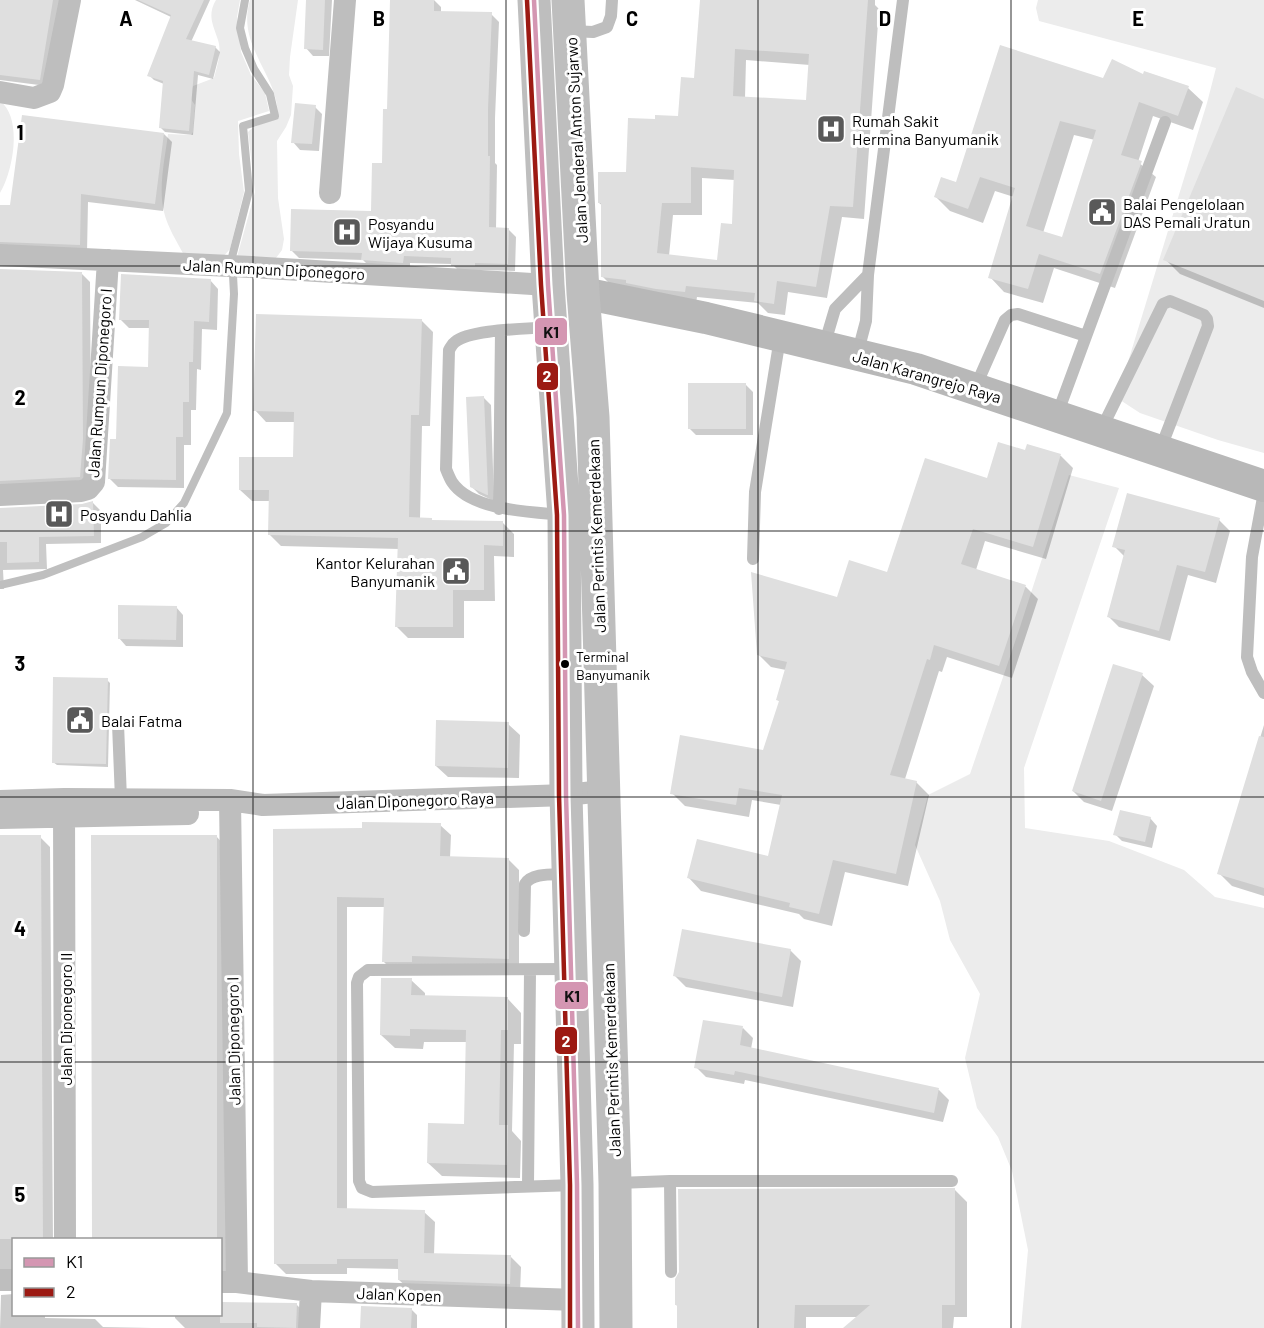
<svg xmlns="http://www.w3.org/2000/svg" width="1264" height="1328" font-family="Barlow,sans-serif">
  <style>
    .green { fill: #ececec }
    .shadow { fill: #0003; fill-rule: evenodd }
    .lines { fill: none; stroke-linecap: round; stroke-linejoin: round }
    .stream { stroke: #bfbfbf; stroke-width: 8 }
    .building { fill: #dfdfdf; fill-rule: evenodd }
    .service { stroke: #bebebe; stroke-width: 12 }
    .minor { stroke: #bebebe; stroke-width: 22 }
    .secondary { stroke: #b8b8b8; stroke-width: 32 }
    .trunk { stroke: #bebebe; stroke-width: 33 }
    .bus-1-casing { stroke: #fff; stroke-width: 9 }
    .bus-2-casing { stroke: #fff; stroke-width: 9 }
    .bus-1 { stroke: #d496b2; stroke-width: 4.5 }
    .bus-2 { stroke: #9c1a13; stroke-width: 4.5 }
    .grid { fill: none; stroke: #000; stroke-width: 1.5; stroke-opacity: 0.55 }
    .bus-dot { fill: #000; stroke: #fff; stroke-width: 2 }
    .labels { text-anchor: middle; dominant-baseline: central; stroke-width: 6; stroke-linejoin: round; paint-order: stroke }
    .bus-label { font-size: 14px; fill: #000; stroke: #fff; text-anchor: start }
    .poi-label { font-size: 16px; fill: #000; stroke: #fff; text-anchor: start }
    .street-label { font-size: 16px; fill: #000; stroke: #fff }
    .grid-label { font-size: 20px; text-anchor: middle; font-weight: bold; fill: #000; stroke: #fff; stroke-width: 6; stroke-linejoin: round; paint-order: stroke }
    .line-badge { stroke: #fff; stroke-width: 2 }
    .badge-label { font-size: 16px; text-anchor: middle; font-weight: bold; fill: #fff }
    .pale-badge-label { font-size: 16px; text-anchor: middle; font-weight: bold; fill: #111 }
  </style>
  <rect width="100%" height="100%" fill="#fff"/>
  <path class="green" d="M216 0H240L237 17 241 52 251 75 265 93 269 111 238 121 239 154 244 192 230 249 222 258 184 255C177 242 167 226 164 212 158 188 165 158 168 134L191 135 193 132 195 105 188 95 193 86 214 78C217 66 222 52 218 40 213 25 207 15 216 0Z
    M250 0H298L290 57 289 75 293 86 291 115 286 127 277 141 278 198 284 239 282 250 276 258 237 257 255 192 248 132C256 123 269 124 278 116 278 74 236 46 250 0Z
    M1038 0H1264V453L1218 440 1140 413 1117 398 1207 103 1216 68 1039 21 1036 8Z
    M0 101C23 118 13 172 0 193Z
    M1069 475 1119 488 1024 768 1025 828 1109 841 1184 870 1215 897 1264 908V1328H1021L1028 1250 1012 1171 998 1137 977 1108 965 1058 980 994 950 940 940 901 915 845 928 795 970 774 1020 627Z"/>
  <path class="shadow" d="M0 0H60L47 86 0 80Z
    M135 0H210L191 42 215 47 220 52 213 79 198 75 193 135 165 132 161 128 164 84 154 80 149 75 171 17Z
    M308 0H332L329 56H313L306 48Z
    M392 0H434L441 7V13L491 14 499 22 495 118V163L497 165 496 229H508L516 237 515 271 482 270 460 272 452 264 410 263V270L370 267 363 260 299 258 292 251 372 213 383 165 389 111Z
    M702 0H875V5L879 9 864 219 842 217 827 298 788 292 785 315 768 313 758 303 697 297 696 303 614 288 602 276 603 206 599 203 627 174 657 120 680 118 695 79ZM746 60 810 65 807 101 745 98ZM702 178 735 180 733 226 719 261 669 256 673 215H702Z
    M1144 76 1188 88 1203 102 1193 130 1153 116 1138 162 1156 177 1115 288 1054 268 1043 303 1004 292 990 277 1014 197 995 191 983 223 950 211 936 197 957 184 1104 80ZM1074 135 1095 140 1063 239 1043 233Z
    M1264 100V308L1180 274 1165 259Z
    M315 107 322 114 319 151 300 150 293 142Z
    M164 134 172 142 163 211 88 202 87 253 0 252V206L12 207Z
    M0 270 82 274 90 282 91 448 88 484 0 492Z
    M210 280 218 289 217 330 202 329 201 370 197 369 196 410H191V445H184V488L118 487 109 478 117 441 149 368 150 328H129L120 319Z
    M421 320 433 332 430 426H422L420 519 433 521 503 523 514 534V557L494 556 495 601H464V638H408L396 626 399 549 281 546 269 534 270 501H252L240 490 294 458 295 422H266L255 410Z
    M746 385 753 392V435H696L689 428Z
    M484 398 491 405 494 501 479 494 471 486Z
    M1028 446 1061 456 1073 468 1046 559 985 541 976 570 1026 587 1038 599 1012 678 947 657 942 672 939 671 905 779 916 782 929 795 908 886 845 872 832 926 804 919 799 914 701 891 689 878 769 858 781 805 752 800 749 817 685 806 672 793 764 752 780 702 777 699 786 670 771 667 758 654 838 598 888 574 988 480 1026 452Z
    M93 503 101 511V543L46 544 47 569 3 570 4 589H0V510L82 506Z
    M1219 520 1230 531 1216 583 1188 575 1170 641 1119 627 1108 616 1125 557 1114 546Z
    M176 607 183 615V647L126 646 119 638Z
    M1142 675 1154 686 1112 811 1084 802 1073 791Z
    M107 680 110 683 108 767 57 765 53 762Z
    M508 724 520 735 519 778 448 777 436 766Z
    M1264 725V896L1232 886 1219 873Z
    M1150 818 1157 826 1152 848 1122 841 1115 834Z
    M440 825 451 835 450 858 508 859 519 870V968L394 972 383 961 385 907H347V1210L424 1212 435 1222 434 1255 510 1256 521 1267 520 1294 410 1290 399 1280V1269L347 1268V1274H286L275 1263V830H363Z
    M216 836 226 847V1280L220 1284V1240H93V837Z
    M0 837H40L50 847 53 1240H14V1276L0 1281Z
    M790 950 801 961 793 1007 686 987 675 976Z
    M411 980 425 993V997L508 999 521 1013V1044H514L512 1131 521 1141 520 1178 442 1176 428 1163 465 1126 467 1042H424L423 1049 395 1048 381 1035Z
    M743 1028 753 1038 751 1049 939 1090 949 1100 943 1122 745 1080 744 1084 706 1077 696 1067Z
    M955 1190 967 1202V1317H954L953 1328H846L859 1317H806V1328H678L679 1307 676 1305Z
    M14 1294V1314H45V1318L95 1319 103 1327 152 1328H0L1 1295Z
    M220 1300 225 1304H296L307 1315 306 1328H185L175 1318V1314H220Z
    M411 1309 417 1315V1328H361Z"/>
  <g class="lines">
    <path class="stream" d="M0 585 43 575 142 537 166 523 184 503 227 413 234 294 232 257 249 191 243 126 275 116 270 94 254 69 245 48 240 28 245 0"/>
  </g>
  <path class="building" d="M0 0H53L40 80 0 75Z
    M138 0H204L186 39 216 46 209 75 194 71 189 131 159 128 163 81 147 76 171 15Z
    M306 0H325L323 50 304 49Z
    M390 0H434V11L492 12 488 109V156H490L489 227 509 228 508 264 475 263V266H451V258L404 256 403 263 361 260 362 253 290 251 291 209 371 211 372 163H382L383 109H387Z
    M700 0H868L853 207 830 206 816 287 777 281 774 304 754 301 755 293 686 286 685 292 656 289 626 283V280L601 277V203H598V172H626L628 118 655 119V115L678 116 681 77 694 78ZM735 49 809 54 806 100 733 96ZM691 167 734 170 732 224 721 223 717 260 657 253 662 203H691Z
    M1000 45 1103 78 1112 59 1143 74 1144 71 1189 86 1178 116 1139 102 1121 155 1142 161 1100 274 1039 254 1028 289 988 278 1015 188 980 177 968 209 934 197 941 177 956 182ZM1060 121 1096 130 1062 237 1026 226Z
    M1236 87 1264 99V301L1163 260Z
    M295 103 316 105 312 144 291 143Z
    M22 115 164 133 155 204 81 194 80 245 0 242V205H10Z
    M0 269 82 272 83 439 80 477 0 481Z
    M121 274 211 279 209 322 194 321 193 362H189V402H183V437H176V480L108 479 110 439H116L118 366 148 367 149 320H119Z
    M256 314 422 319 419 415H411L409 517 432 518V520L503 521V546L484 545V590H453V627H395L398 538 268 535 269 490H239V457H293L294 412 253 411Z
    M688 383H746V429H688Z
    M484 396 488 495H487L470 487 466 397Z
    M998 442 1025 450 1027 444 1061 454 1033 547 973 529 961 564 1026 585 999 666 934 645 930 660 927 659 890 775 917 781 896 874 833 860 819 914 789 907 790 903 687 878 697 839 768 856 782 795 739 788 736 805 670 794 680 735 763 750 779 701 776 700 787 662 757 655 751 572 837 597 849 560 887 572 925 458 987 478Z
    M1127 493 1220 518 1205 572 1177 565 1159 631 1107 617 1125 550 1112 547Z
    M93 501 94 536 39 537V562L7 563V542H0V508L82 504Z
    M118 605 177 606 176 640 118 639Z
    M1113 664 1143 673 1101 801 1072 791Z
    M53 677 108 678 106 764 52 763Z
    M436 720 509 722 508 768 435 766Z
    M1259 736 1264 737V888L1217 874Z
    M1120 810 1151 817 1145 842 1113 835Z
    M362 822 441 823 440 856 509 858V959L412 956V962H382L384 898 337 897V1208L425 1210 424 1253 511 1255 510 1284 398 1280V1259H337V1264H274L273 829 362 828Z
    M0 835H41L43 1239H0Z
    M91 835H217V1239H92Z
    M682 929 791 949 782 997 673 976Z
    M381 978H412L411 995 508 997V1030H501L499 1125H508L507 1165 427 1163 428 1123 464 1124 466 1030 410 1029V1036L380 1035Z
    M703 1020 743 1026 740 1045 939 1088 934 1113 735 1071 734 1075 694 1068Z
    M955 1188V1305H942V1328H843L870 1305H795L794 1328H677V1305H675V1279L679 1272 678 1189Z
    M220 1302 297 1303 296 1328 257 1327V1323H220Z
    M361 1306 412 1308 411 1328H360Z"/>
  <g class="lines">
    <path class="service" d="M571 31 593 32 607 27 611 16 612 0
      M550 327C529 329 470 329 455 342 452 344 451 347 449 350L446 469C448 474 450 479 452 482 471 511 533 512 563 515
      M824 346 835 309 868 275
      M857 355 866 321 868 275 903 0
      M975 388 1005 320 1011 315 1018 314 1086 336
      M1057 415 1165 122
      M1101 430 1163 304 1170 301 1204 315 1207 319 1208 326 1160 450
      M1264 492 1252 557 1247 657 1252 672 1264 693
      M499 509 501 331
      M753 559 755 492 780 338
      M118 724 121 799
      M524 931 525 884C532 872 555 875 568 874
      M570 969 368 970 359 977 357 983 359 1181 362 1188 372 1192 575 1185
      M670 1181H952
      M618 1183 670 1181 671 1272
      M528 1186 530 971"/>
    <path class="minor" d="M0 92 34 98 50 92 53 85 70 0
      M330 193 345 0
      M0 255 251 267 548 285
      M0 495 81 491 88 489 94 482 108 260
      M64 799 65 1240
      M230 800 237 1282
      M0 801 64 799 230 800 263 805 566 795 603 791
      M0 818 188 814
      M0 1280H14
      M220 1282H237L311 1291 578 1300
      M309 1328 311 1291"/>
    <path class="secondary" d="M583 293 706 318 916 369 1264 486"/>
    <path class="trunk" d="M534 0 548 285 564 515 566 795 577 1185 578 1328
      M568 0 583 293 593 417 615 1183 616 1328"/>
    <g class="bus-1-casing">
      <path id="bus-1" d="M534 0 548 285 564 515 566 795 577 1185 578 1328"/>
    </g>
    <g class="bus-2-casing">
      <path id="bus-2" d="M527 0 541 285 557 515 559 795 570 1185V1328"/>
    </g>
    <use href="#bus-1" class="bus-1"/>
    <use href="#bus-2" class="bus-2"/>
  </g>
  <path class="grid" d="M253 0V1328M506 0V1328M758 0V1328M1011 0V1328M0 266H1264M0 531H1264M0 797H1264M0 1062H1264"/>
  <defs>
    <g id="hospital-square" transform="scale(1.5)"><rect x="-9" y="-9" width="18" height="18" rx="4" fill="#595959" stroke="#fff"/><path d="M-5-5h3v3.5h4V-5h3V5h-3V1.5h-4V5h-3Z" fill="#fff"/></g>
    <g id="civic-square" transform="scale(1.5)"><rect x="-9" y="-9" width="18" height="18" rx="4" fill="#595959" stroke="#fff"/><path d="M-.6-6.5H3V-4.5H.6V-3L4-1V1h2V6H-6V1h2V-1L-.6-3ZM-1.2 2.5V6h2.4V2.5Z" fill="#fff"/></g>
  </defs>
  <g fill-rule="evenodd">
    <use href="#hospital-square" x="831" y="129"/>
    <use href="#civic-square" x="1102" y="212"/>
    <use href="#hospital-square" x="347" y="232"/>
    <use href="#hospital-square" x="59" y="514"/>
    <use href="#civic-square" x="456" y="571"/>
    <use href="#civic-square" x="80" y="720"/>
  </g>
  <circle class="bus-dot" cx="565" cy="664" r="5"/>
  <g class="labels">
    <g class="bus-label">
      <text x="576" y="656">Terminal<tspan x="576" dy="18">Banyumanik</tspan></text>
    </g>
    <g class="poi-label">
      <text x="852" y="120">Rumah Sakit<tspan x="852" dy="18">Hermina Banyumanik</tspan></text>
      <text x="1123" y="203">Balai Pengelolaan<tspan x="1123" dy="18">DAS Pemali Jratun</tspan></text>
      <text x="368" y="223">Posyandu<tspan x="368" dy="18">Wijaya Kusuma</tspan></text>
      <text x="80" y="514">Posyandu Dahlia</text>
      <text x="435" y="562" text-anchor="end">Kantor Kelurahan<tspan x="435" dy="18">Banyumanik</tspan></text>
      <text x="101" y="720">Balai Fatma</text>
    </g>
    <g class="street-label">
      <text transform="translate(576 140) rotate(-93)">Jalan Jenderal Anton Sujarwo</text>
      <text transform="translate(274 269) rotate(3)">Jalan Rumpun Diponegoro</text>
      <text transform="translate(927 376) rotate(16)">Jalan Karangrejo Raya</text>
      <text transform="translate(99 383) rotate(-86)">Jalan Rumpun Diponegoro I</text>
      <text transform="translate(596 536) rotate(-92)">Jalan Perintis Kemerdekaan</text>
      <text transform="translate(415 800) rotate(-2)">Jalan Diponegoro Raya</text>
      <text transform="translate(65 1019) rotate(-90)">Jalan Diponegoro II</text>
      <text transform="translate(233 1041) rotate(-91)">Jalan Diponegoro I</text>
      <text transform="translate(611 1060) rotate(-92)">Jalan Perintis Kemerdekaan</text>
      <text transform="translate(399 1294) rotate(2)">Jalan Kopen</text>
    </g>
  </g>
  <g class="grid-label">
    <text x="126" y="26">A</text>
    <text x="379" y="26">B</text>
    <text x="632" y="26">C</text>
    <text x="885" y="26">D</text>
    <text x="1138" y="26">E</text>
    <text x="20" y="140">1</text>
    <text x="20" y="405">2</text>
    <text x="20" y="671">3</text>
    <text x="20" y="936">4</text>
    <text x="20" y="1202">5</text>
  </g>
  <g class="line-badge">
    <rect x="534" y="317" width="34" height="29" rx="6" fill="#d496b2"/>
    <rect x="536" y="362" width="23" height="29" rx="6" fill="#9c1a13"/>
    <rect x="554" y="981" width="35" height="29" rx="6" fill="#d496b2"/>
    <rect x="554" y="1026" width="24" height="29" rx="6" fill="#9c1a13"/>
  </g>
  <g class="badge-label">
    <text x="547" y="382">2</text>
    <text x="566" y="1047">2</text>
  </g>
  <g class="pale-badge-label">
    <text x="551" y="338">K1</text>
    <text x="572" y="1002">K1</text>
  </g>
  <rect x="12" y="1238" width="210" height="78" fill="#ffffff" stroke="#999999" stroke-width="1.5"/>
  <rect x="24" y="1258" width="30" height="9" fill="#d496b2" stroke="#999999" stroke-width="1.5"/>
  <text x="66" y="1268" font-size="18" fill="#000000">K1</text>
  <rect x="24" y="1288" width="30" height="9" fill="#9c1a13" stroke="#999999" stroke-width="1.5"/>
  <text x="66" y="1298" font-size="18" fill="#000000">2</text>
</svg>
